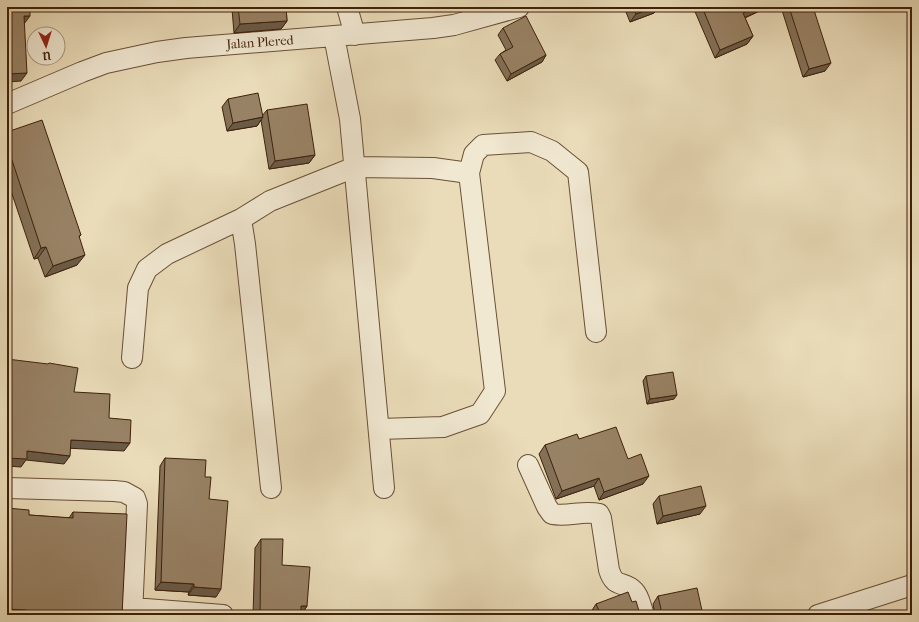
<svg xmlns="http://www.w3.org/2000/svg" width="919" height="622" font-family="'IM FELL French Canon',serif">
  <style>
    .lines { fill: none; stroke-linecap: round; stroke-linejoin: round }
    .street-casing { stroke: #6a5036; stroke-width: 22 }
    .street { stroke: #f1e8d2; stroke-width: 20 }
    .wall { fill: #837057; stroke: #3f210a }
    .shaded-wall { fill: #6a5b47; stroke: #3f210a }
    .building { fill: #988265; stroke: #3f210a }
    .labels { text-anchor: middle; dominant-baseline: central; stroke-width: 3.5; stroke-linejoin: round; paint-order: stroke }
    .street-label { font-size: 13px; fill: #3f210a; stroke: #f1e8d2 }
  </style>
  <rect width="100%" height="100%" fill="#eadcb9"/>
  <filter id="stains"><feTurbulence type="fractalNoise" baseFrequency=".005" numOctaves="4"/><feColorMatrix values="0 0 0 0 .2 0 0 0 0 .09 0 0 0 0 .02 0 0 0 .5 -.17"/></filter>
  <radialGradient id="worn" r=".72"><stop offset=".6" stop-color="#630" stop-opacity="0"/><stop offset="1" stop-color="#630" stop-opacity=".3"/></radialGradient>
  <g class="lines">
    <g class="street-casing">
      <path id="street" d="M347 7 355 35
        M334 36 350 119 384 488
        M7 104 82 72 106 63 157 52 186 48 433 28 454 25 519 7
        M132 358 138 288 147 269 167 254 241 219
        M379 429 443 427 480 414 495 391 469 173
        M528 465 547 507 552 514C568 517 584 510 599 514L601 518 609 570C615 589 623 580 634 591 640 597 641 608 644 615
        M7 488 114 491 124 492 135 498 137 504 132 615
        M271 488 245 244 241 219 270 201 355 167 433 168 469 173 474 154 483 145 531 142 552 151 578 172 596 332
        M133 608 223 615
        M818 615 912 585"/>
    </g>
    <use href="#street" class="street"/>
  </g>
  <path class="wall" d="M234 7H286L287 21 281 29 234 33 232 9Z
    M624 7H658L654 13 630 22Z
    M693 7H768L745 18 753 36 747 44 715 58Z
    M781 7H813L825 71 803 77Z
    M503 28 546 55 542 62 507 81 495 60 500 54 506 50 498 35Z
    M228 99 262 116 267 110 315 155 309 163 269 169 261 120 257 126 227 131 222 107Z
    M7 132 81 235 79 237 77 265 45 277 38 258 34 259 7 179Z
    M646 376 674 399 647 404 643 381Z
    M579 439 628 459 643 484 599 500 594 486 556 499 539 454 545 445Z
    M165 458 205 477 209 499 216 597 188 595 189 592 155 590 160 466Z
    M659 496 700 514 657 524 653 504Z
    M73 512 122 615H7L29 515 69 518Z
    M261 539 282 565 307 606 301 615H253L255 548Z
    M658 596 703 615H655L653 604Z
    M632 602 642 615H592L591 612 596 604Z"/>
  <path class="shaded-wall" d="M654 7H658L654 13 630 22 636 14Z
    M756 7H768L737 21 743 13Z
    M884 7H891L882 10Z
    M24 16H30L24 24Z
    M287 21 281 29 234 33 240 24Z
    M753 36 747 44 715 58 720 50Z
    M546 55 542 62 507 81 511 74Z
    M831 63 825 71 803 77 809 69Z
    M27 73 21 81 7 82V74Z
    M263 117 257 126 227 131 233 123Z
    M315 155 309 163 269 169 275 161Z
    M46 247 38 258 34 259 41 248Z
    M85 255 77 265 45 277 53 266Z
    M677 395 674 399 647 404 650 399Z
    M71 440 130 443 124 451 65 448Z
    M27 451 70 456 64 464 26 460 21 467 7 466V458Z
    M649 476 643 484 599 500 604 492Z
    M599 478 594 486 556 499 562 491Z
    M706 506 700 514 657 524 663 516Z
    M161 582 194 584 189 592 155 590Z
    M194 587 221 589 216 597 188 595Z
    M301 606H307L301 615H294Z
    M7 609 26 610 22 615H7Z"/>
  <path class="building" d="M7 7H30V16H24L27 73 7 74Z
    M238 7H286L287 21 240 24Z
    M633 7H654L636 14Z
    M702 7H756L743 13 753 36 720 50Z
    M789 7H813L831 63 809 69Z
    M526 16 546 55 511 74 500 54 513 47 503 28Z
    M258 93 263 117 233 123 228 99Z
    M307 104 315 155 275 161 267 110Z
    M42 120 81 235 79 236 85 255 53 266 46 247 41 248 7 145V132Z
    M7 359 48 364 49 363 78 368 74 392 110 394 109 418 131 420 130 443 71 440 70 456 27 451V459L7 458Z
    M673 372 677 395 650 399 646 376Z
    M616 427 628 459 641 454 649 476 604 492 599 478 562 491 545 445 577 434 579 439Z
    M165 458 206 460 205 477H211L209 499 228 501 221 589 194 587V584L161 582Z
    M701 486 706 506 663 516 659 496Z
    M7 508 29 510V515L73 518V512L127 514 122 615H25L26 610 7 609Z
    M261 539H283L282 565 310 567 307 606H301V615H260Z
    M697 588 703 615H657L661 609 658 596Z
    M628 592 632 602 636 601 639 611 642 615H601L596 604Z"/>
  <g class="labels">
    <g class="street-label">
      <text transform="translate(260 42) rotate(-4)">Jalan Plered</text>
    </g>
  </g>
  <rect width="919" height="622" fill="none" stroke="#eadcb9" stroke-width="24"/>
  <rect x="8" y="8" width="903" height="606" fill="none" stroke="#3f210a" stroke-width="2"/>
  <rect x="12" y="12" width="895" height="598" fill="none" stroke="#3f210a"/>
  <g transform="translate(46 46) rotate(176)"><circle r="19" fill="#f1e8d2" stroke="#aa9882"/>
  <path d="M0-3L7 15L0 10L-7 15Z" fill="#8f2418"/>
  <text y="-6" font-size="11" font-weight="bold" text-anchor="middle" fill="#3f210a">U</text>
  </g>
  <rect width="100%" height="100%" filter="url(#stains)"/>
  <rect width="100%" height="100%" fill="url(#worn)"/>
</svg>
